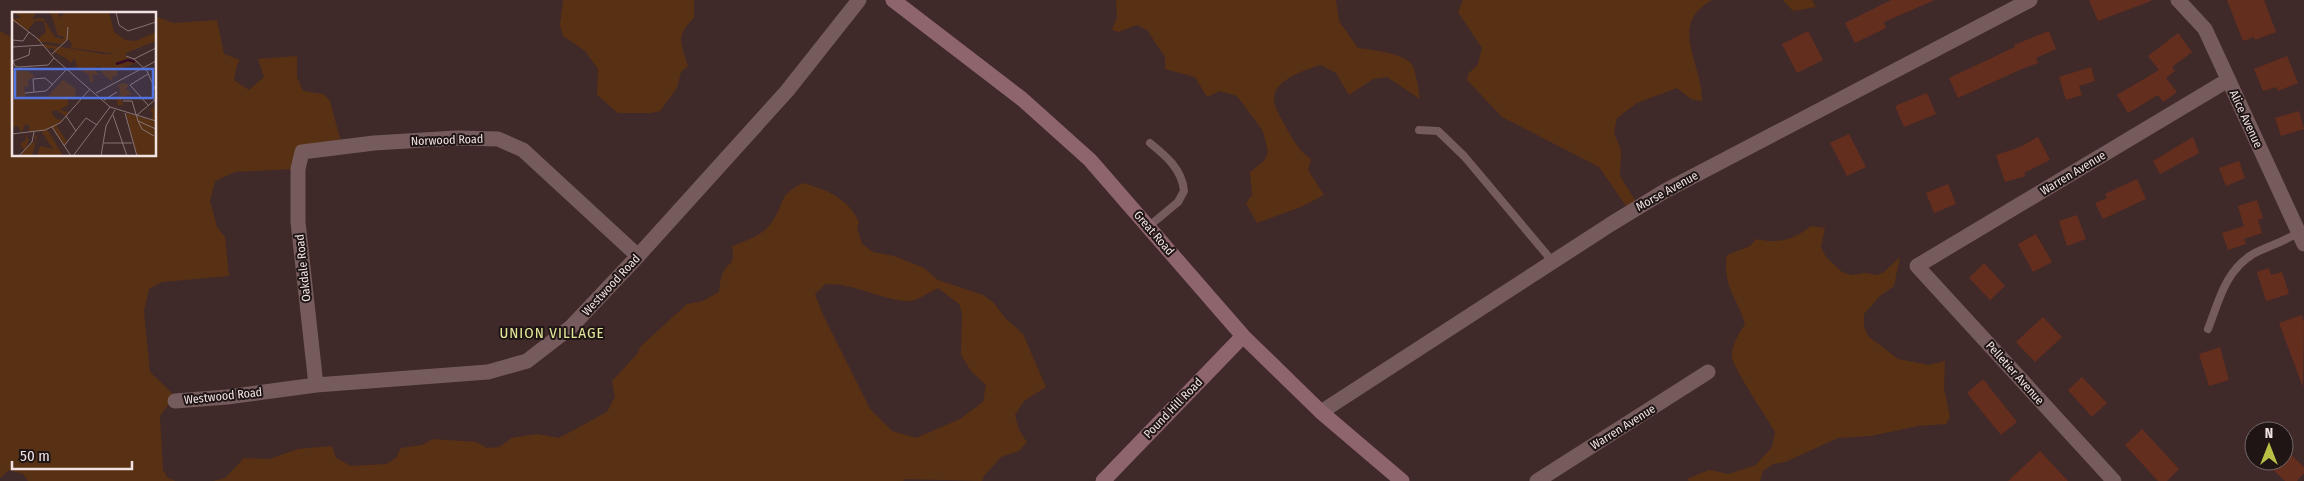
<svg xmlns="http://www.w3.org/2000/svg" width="2304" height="481" font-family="'Fira Sans Condensed',sans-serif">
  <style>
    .green { fill: #583114; fill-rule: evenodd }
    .building { fill: #642e1f }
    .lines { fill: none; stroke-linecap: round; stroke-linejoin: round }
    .lane { stroke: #765b5c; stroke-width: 8 }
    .street { stroke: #765b5c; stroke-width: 15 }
    .secondary { stroke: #8f656d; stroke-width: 15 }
    .labels { text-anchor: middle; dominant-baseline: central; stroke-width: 4; stroke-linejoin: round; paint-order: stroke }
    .street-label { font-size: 12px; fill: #f2e3e3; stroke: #1f1515 }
    .quarter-label { font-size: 15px; letter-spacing: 1px; fill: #e1e799; stroke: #1f1515 }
    .inset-river { fill: none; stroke: #360a2a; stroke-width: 2.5 }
    .inset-road { fill: none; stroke: #877373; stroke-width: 1 }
    .view { fill: #5273db; fill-opacity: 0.15; stroke: #5273db; stroke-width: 2.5 }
    .inset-edge { fill: none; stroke: #f2e3e3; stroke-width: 2.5 }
  </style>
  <rect width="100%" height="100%" fill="#402929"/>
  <path class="green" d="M563 0H694V18C675 36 681 44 688 66L681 72 677 88 660 111 651 113H618L597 95 598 69 585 51 563 36 560 25Z
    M1116 0H1336L1339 21 1358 48C1371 50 1408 53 1413 67 1417 76 1418 89 1420 99L1387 77 1373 79 1349 95 1336 73 1321 65C1307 69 1277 79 1274 96 1273 108 1282 119 1287 129 1294 141 1299 151 1311 159L1308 170 1324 195 1301 207 1257 223 1246 203 1252 195 1250 172 1264 161 1268 152 1263 131 1237 96 1220 91 1207 97 1195 77 1165 69V57L1147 30 1137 25 1118 32 1112 30 1117 17Z
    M1463 0H1712C1667 25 1703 64 1702 101L1691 99 1677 88 1637 103 1617 118 1614 133 1621 150 1620 176 1640 208 1631 213 1599 167 1502 117 1467 80 1468 74 1478 64 1482 48 1458 12Z
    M1783 0H1812L1816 7 1793 11Z
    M155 16 173 23 217 20 224 54 240 60 237 65 234 80 249 90 264 77 258 59 297 56V77L303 91 324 94 330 101 341 142 313 148 294 169 235 172 215 181 210 201 217 227 225 237 229 276 162 282 149 289 144 311 150 372 175 396 160 416 163 470 168 478 176 481H28L23 474 9 470 0 478V31L14 39V155H155Z
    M803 183C827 190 848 198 859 222L857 227 862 244 873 252 894 256 924 268 938 280 983 295 994 303 1005 318 1023 334 1046 387 1024 401 1015 415 1019 430 1027 442 1019 451 1001 457 984 476 982 481 906 479 903 481H213L225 478 244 458 269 459 298 449 332 446 336 458 351 466 386 464 396 458 401 448 422 445 433 439 476 442 487 448 499 447 512 438 537 434 559 438 607 412 615 397 612 381 637 354 641 346 687 304 703 301 719 292C720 286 720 280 722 275 727 261 736 268 732 246 745 241 764 235 772 222 785 204 777 195 803 183ZM826 284C854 283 879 299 906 301 917 302 929 292 938 288L959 304 962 313 961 355 971 371 986 385 983 402 960 419 916 438 892 431 870 409 823 315 815 294Z
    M1811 226 1825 228 1821 247 1826 257 1842 272 1852 275 1866 273 1877 275 1884 272 1900 257 1894 286 1880 296 1864 314V327L1868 336 1898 359 1929 365 1945 361 1944 388 1950 417 1946 424 1918 426 1871 436 1838 438 1785 462 1773 464 1763 471 1760 481H1689L1687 479 1709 470 1729 474 1756 465 1772 447 1775 432C1767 418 1733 368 1732 357 1731 345 1739 334 1745 324 1737 296 1722 287 1727 255L1750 246 1756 239C1778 244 1793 240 1811 226Z"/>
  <path class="building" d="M1891 0H1935L1884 22 1886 28 1855 43 1845 23Z
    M2089 0H2151V1L2098 21Z
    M2227 0H2264L2276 32 2255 40 2254 37 2243 41Z
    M1808 31 1823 60 1797 73 1782 44Z
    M2049 31 2056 49 2036 58 2038 63 2024 68 1958 98 1949 78 2015 47 2014 45Z
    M2178 33 2192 52 2172 67 2175 71 2166 78 2177 92 2163 102 2158 95 2128 113 2117 95 2159 70 2148 56Z
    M2287 56 2298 83 2278 91 2276 87 2263 91 2254 69Z
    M2091 67 2095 81 2079 86 2082 95 2066 100 2059 77Z
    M1927 93 1936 114 1904 127 1895 106Z
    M2299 111 2304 129 2281 136 2275 118Z
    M1849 134 1866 167 1847 176 1830 143Z
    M2038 137 2050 160 2024 173 2026 176 2005 182 1996 155 2020 147Z
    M2193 137 2199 153 2160 174 2153 161Z
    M2239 161 2245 178 2226 186 2219 168Z
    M2137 179 2146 199 2103 219 2095 203 2107 198 2105 194Z
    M1948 184 1956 204 1934 213 1926 193Z
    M2257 200 2263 218 2258 220 2262 233 2244 239 2246 244 2228 250 2222 233 2244 226 2238 206Z
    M2077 215 2086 239 2067 246 2059 221Z
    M2036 234 2052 262 2033 272 2018 244Z
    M1984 263 2005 286 1990 300 1969 278Z
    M2269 268 2271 275 2282 272 2289 294 2266 301 2257 272Z
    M2302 315 2304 322 2303 387 2279 323Z
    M2043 317 2062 337 2035 362 2016 342Z
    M2220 347 2229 380 2209 386 2199 354Z
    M2082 377 2107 403 2092 417 2068 390Z
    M1983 379 2017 422 2001 435 1967 393Z
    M2142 429 2179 469 2167 481H2158L2125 445Z
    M2040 451 2068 481H2008Z
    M2287 451 2304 467V473L2297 481H2285L2271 468 2277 461H2284V454Z"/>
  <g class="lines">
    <path class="lane" d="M1419 130 1438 131 1464 156 1553 262
      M1148 227 1178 202 1184 191C1182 169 1166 156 1150 143
      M2208 329C2219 301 2225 271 2253 254 2268 246 2284 242 2299 232"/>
    <path class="street" d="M2178 0 2205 29 2304 244
      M316 385 298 222V169L302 152 374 143 456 138 498 139 523 150 638 256
      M175 401 227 397 316 385 488 372 527 361 571 327 638 256 787 91 859 0
      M1321 412 1611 224 1665 191 2030 0
      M1537 481 1708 372
      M2114 481 1917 266 2228 80"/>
    <path class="secondary" d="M893 0 1022 99 1090 160 1243 336 1321 412 1402 481
      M1103 481 1243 336"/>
  </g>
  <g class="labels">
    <g class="street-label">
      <text transform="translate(2246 119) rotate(65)">Alice Avenue</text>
      <text transform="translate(447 140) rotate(-2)">Norwood Road</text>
      <text transform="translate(2073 173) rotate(-31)">Warren Avenue</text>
      <text transform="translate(1667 191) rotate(-29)">Morse Avenue</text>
      <text transform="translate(1154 233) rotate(49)">Great Road</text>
      <text transform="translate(303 268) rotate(-96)">Oakdale Road</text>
      <text transform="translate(611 285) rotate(-47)">Westwood Road</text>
      <text transform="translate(2015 373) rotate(48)">Pelletier Avenue</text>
      <text transform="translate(223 396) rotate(-6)">Westwood Road</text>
      <text transform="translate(1173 408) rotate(-46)">Pound Hill Road</text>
      <text transform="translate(1623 427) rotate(-32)">Warren Avenue</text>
    </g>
    <g class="quarter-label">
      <text x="552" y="333">UNION VILLAGE</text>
    </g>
  </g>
  <g transform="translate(12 12)">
    <rect width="144" height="144" fill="#402929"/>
    <path d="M0 0H30L24 1 20 7 31 6 43 25 51 27 52 25 46 23 39 2 34 0H45L49 6 52 0H97L102 20 113 28 124 29 144 20V29L114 41 113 44 126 50 105 58V64L100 65 101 70 91 62 86 53 83 59 88 63H80L82 69 78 71 77 63 65 56 63 46 58 51 57 48 42 40V36L34 37 31 32 91 42H105L59 36 60 32 56 27 50 32 24 29 34 20 32 9H23L15 19 0 8 9 5ZM0 59H16L23 64 16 68 17 74 12 75 14 86 36 84 51 68 64 77 62 87H56V93L47 98 56 100 54 104 44 98 39 100 44 107 51 108 44 113 55 130 52 134 40 115 35 117 51 144H25L28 134 41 137 29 119 16 120 18 114 13 112 10 121 6 114 0 115ZM111 71 117 73 114 77 120 82 109 85 111 93H106L104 86 109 83 106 73ZM144 93V144H125L114 101 138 108 141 103 138 98ZM13 121 17 128 14 135 23 130V122L25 125 20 144 9 143 12 138 8 132 14 128Z" fill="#583114"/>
    <path class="inset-river" d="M104 52 116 48 123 50"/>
    <path class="inset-road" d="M104 0 107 13 116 19 144 10M0 7 26 27 42 46 98 95 144 109M0 28 11 29 17 20M0 35 31 33M40 42 55 28 56 15M114 44 122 47 135 59 144 79M0 46 3 54 7 55 36 53 42 46M122 47 144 36M1 49 17 43 18 36M22 80 21 67 33 66 41 73M13 81 34 79 54 58M84 81 144 49M92 88 105 80M111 89H120L126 109M136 93 118 73 136 62M113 101 125 144M101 103 115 144M125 103 144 87M54 104 64 119M40 115 59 144M0 122 33 118 48 111 77 78M142 124 130 117 126 109 144 117M92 131H120M52 134 74 106 85 113M7 144 20 130 22 120M61 144 98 95M89 144 94 114 103 98"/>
    <path class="view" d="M3 57H141V86H3Z"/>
    <rect width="144" height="144" class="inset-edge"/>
  </g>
  <g transform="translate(2269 446)"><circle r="24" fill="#1f1515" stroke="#736767"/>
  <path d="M0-4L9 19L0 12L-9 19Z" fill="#bac045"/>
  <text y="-8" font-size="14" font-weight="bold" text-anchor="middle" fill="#f2e3e3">N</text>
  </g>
  <path d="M12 461v8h120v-8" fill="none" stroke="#f2e3e3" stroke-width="2.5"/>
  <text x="20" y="461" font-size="15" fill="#f2e3e3" stroke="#1f1515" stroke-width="4" paint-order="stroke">50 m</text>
</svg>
